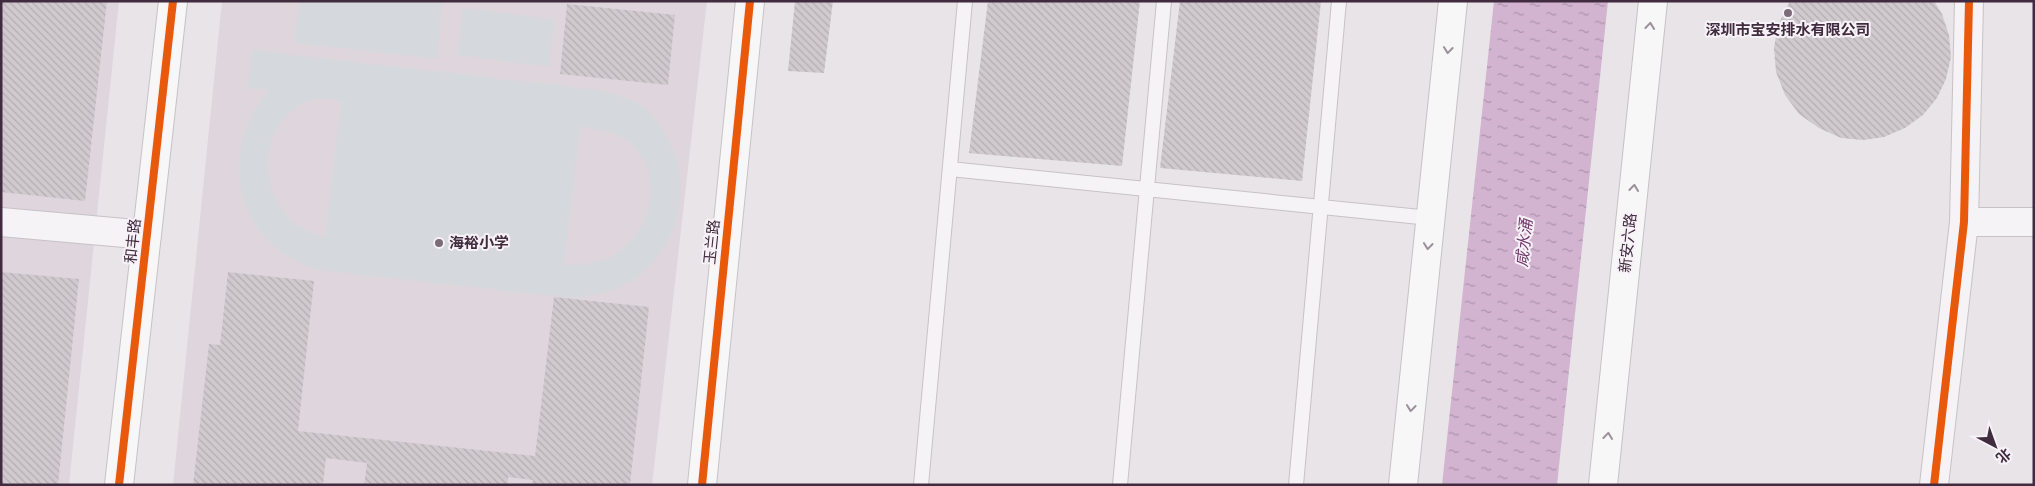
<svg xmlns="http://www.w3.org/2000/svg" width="2035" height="486" font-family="'Work Sans','Noto Sans SC',sans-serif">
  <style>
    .built { fill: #dfd6dd }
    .park { fill: #d5d8dc; fill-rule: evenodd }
    .water { fill: url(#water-ripples) }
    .building { fill: url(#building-back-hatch) }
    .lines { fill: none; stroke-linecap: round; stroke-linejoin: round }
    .lane-casing { stroke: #c7c2c6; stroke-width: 16 }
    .street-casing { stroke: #c7c2c6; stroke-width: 30 }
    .secondary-casing { stroke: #c7c2c6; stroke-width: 30 }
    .primary-casing { stroke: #c6c1c5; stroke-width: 30 }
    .lane { stroke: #f5f3f5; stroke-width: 14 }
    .street { stroke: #f5f3f5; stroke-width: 28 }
    .secondary { stroke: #f7f7f7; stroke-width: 28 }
    .primary { stroke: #f7f7f7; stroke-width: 28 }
    .cycleway-casing { stroke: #f7f2f7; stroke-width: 11 }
    .cycleway { stroke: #e8590c; stroke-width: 8 }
    .oneway { stroke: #9c919a }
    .poi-dot { fill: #7c6c7a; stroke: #f7f2f7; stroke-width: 2 }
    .labels { text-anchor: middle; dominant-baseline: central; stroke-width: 4; stroke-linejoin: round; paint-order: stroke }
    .poi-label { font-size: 15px; font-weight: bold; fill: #412b3e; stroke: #f7f2f7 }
    .street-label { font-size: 15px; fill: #412b3e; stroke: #f7f2f7 }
    .water-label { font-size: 16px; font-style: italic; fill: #73386e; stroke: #f7f2f7 }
  </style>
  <defs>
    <pattern id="water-ripples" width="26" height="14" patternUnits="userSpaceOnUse" patternTransform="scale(1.25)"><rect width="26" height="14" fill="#d2b4d0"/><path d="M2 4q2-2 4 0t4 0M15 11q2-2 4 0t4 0" fill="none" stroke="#ac93aa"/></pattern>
    <pattern id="building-back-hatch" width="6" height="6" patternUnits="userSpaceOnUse" patternTransform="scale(1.25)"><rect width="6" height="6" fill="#d0cacf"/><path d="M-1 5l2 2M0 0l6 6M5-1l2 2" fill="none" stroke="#b4aeb3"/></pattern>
  </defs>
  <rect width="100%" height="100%" fill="#e9e4e8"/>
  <path class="built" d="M1 1H119L69 485H1Z
    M222 1H707L652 485H173Z"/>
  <path class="park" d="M299 1H443L437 59 294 43Z
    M463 8 555 19 549 67 457 55Z
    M252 50 600 90C614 94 627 97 639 104 650 111 658 122 664 132 696 180 681 245 635 278 616 292 594 296 571 298L318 270C304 265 290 259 278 250 228 209 227 136 269 90L247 88ZM321 98 341 101 325 238C312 233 301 229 291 220 259 189 259 126 302 104 308 101 315 100 321 98ZM580 127C595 129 611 131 624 139 667 166 654 230 615 254 600 264 582 265 564 265Z"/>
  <path class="water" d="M1494 1H1608L1557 485H1442Z"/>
  <path class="building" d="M1 1H107L85 201 1 192Z
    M795 1H833L824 73 788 71Z
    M988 1H1140L1122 166 969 153Z
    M1180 1H1321L1302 181 1160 168Z
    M1790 1H1934L1942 14 1949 35 1951 57 1946 79 1937 98 1923 115 1905 128 1884 137 1863 140 1841 138 1819 128 1799 114 1785 95 1776 72 1774 48 1778 25Z
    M567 4 675 15 668 85 560 74Z
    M1 272 79 279 58 485H1Z
    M228 272 314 281 298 431 535 456 554 297 649 307 630 485H532L533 480 508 477V485H364L367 463 326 458 323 485H193L209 344 220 345Z"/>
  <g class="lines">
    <g class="lane-casing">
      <path id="lane" d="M950 169 1430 218
        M921 485 965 1
        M1120 485 1164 1
        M1296 485 1339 1"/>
    </g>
    <g class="street-casing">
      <path id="street" d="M1 222 147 235
        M1964 222H2034
        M1934 485 1964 222 1969 1"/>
    </g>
    <g class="secondary-casing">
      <path id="secondary" d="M119 485 173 1
        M702 485 750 1"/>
    </g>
    <g class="primary-casing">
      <path id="primary" d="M1403 485 1453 1
        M1603 485 1653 1"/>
    </g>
    <use href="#lane" class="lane"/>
    <use href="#street" class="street"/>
    <use href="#secondary" class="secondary"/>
    <use href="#primary" class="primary"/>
    <g class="cycleway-casing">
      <path id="cycleway" d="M119 485 173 1
        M702 485 750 1
        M1934 485 1964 222 1969 1"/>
    </g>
    <use href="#cycleway" class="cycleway"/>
  </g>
  <defs><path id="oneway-chevron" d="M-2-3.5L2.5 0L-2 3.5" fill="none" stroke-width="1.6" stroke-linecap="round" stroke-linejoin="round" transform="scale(1.25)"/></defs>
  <g class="oneway">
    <use href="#oneway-chevron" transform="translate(1650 26) rotate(-84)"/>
    <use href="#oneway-chevron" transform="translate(1448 50) rotate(96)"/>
    <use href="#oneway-chevron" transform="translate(1634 188) rotate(-84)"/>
    <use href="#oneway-chevron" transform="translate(1428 246) rotate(96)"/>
    <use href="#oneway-chevron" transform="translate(1411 408) rotate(96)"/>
    <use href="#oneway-chevron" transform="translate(1608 436) rotate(-84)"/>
  </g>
  <g class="poi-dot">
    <circle cx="1788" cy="13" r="5"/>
    <circle cx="439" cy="243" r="5"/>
  </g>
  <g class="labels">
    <g class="poi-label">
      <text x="1788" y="30">深圳市宝安排水有限公司</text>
      <text x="449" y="243" text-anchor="start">海裕小学</text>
    </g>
    <g class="street-label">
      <text transform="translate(133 241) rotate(-84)">和丰路</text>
      <text transform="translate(712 242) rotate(-84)">玉兰路</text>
      <text transform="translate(1628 243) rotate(-84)">新安六路</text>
    </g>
    <g class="water-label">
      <text transform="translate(1524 243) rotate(-84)">咸水涌</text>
    </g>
  </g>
  <rect width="2035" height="486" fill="none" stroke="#412b3e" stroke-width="5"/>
  <g transform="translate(1995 446) rotate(139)" stroke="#f7f2f7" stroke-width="4" paint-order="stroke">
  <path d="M0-4L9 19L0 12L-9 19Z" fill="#412b3e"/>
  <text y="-8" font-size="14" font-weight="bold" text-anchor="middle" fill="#412b3e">北</text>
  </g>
</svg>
